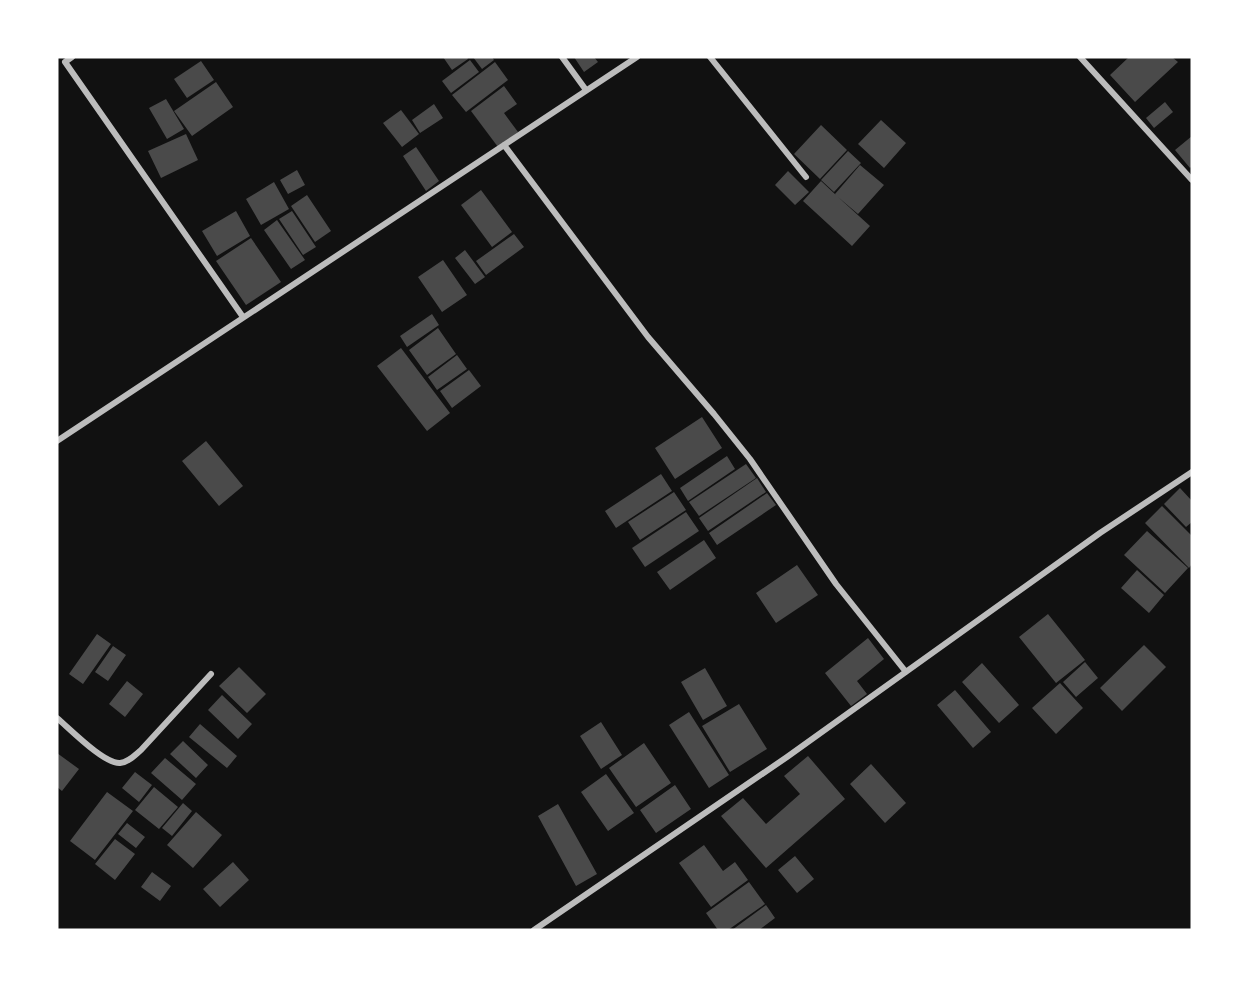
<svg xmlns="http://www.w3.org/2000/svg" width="1249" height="987" font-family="'Archivo Narrow',sans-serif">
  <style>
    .building { fill: #4a4a4a }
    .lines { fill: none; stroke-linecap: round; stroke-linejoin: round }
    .minor { stroke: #bcbcbc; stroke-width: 6 }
  </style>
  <rect width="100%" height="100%" fill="#111"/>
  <path class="building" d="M443 57H467L468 59 452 70Z
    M473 57H492L494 60 482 69Z
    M574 57H594L598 62 584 72Z
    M1129 57H1172L1178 62 1135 102 1110 75Z
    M470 60 479 72 451 93 442 81Z
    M201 61 214 80 187 98 174 79Z
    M495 62 508 80 466 112 452 95Z
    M216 82 233 107 192 136 174 111Z
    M504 86 517 104 504 113 518 132 498 147 471 111Z
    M166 99 184 129 167 139 149 108Z
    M1165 102 1173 112 1154 128 1146 118Z
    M434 104 443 118 420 133 412 120Z
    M401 110 419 134 402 147 383 123Z
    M881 120 906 143 884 168 858 144Z
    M821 125 847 150 820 179 794 154Z
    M186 134 198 160 161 178 148 151Z
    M1192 136V166L1190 168 1175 150Z
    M416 147 439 181 426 191 403 156Z
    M848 151 861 163 834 192 821 180Z
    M860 165 884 185 858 214 838 197 870 226 852 246 803 201 821 181 836 195 835 194Z
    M297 170 305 185 288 194 280 180Z
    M788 171 809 192 795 205 775 185Z
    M274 182 289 209 261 225 246 199Z
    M481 190 512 232 492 247 461 205Z
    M307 195 331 231 315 242 291 206Z
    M236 211 250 236 217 256 202 231Z
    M292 211 316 247 303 255 279 219Z
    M277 220 305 260 291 269 264 230Z
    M514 234 524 247 486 275 476 261Z
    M251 238 281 282 246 305 216 261Z
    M465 250 485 277 475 284 455 258Z
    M443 260 467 295 442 312 418 277Z
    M432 314 439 325 407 347 400 336Z
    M438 328 456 354 427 375 409 350Z
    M401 348 450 413 427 431 377 366Z
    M457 355 467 369 437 390 428 377Z
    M469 370 481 386 452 408 440 391Z
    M702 417 722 448 675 479 655 448Z
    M206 441 243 486 219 506 182 461Z
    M727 456 735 469 688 501 680 488Z
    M746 464 756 478 699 516 689 502Z
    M661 474 672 491 616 528 605 511Z
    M757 478 766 492 708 531 699 518Z
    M1180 488 1192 501V522L1186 527 1164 504Z
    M674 492 686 510 640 540 628 522Z
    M767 493 776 505 717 545 709 533Z
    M1162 506 1192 536V564L1189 568 1145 523Z
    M686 512 699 531 645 567 632 548Z
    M1147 531 1188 568 1165 593 1124 555Z
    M704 540 716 558 670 590 657 572Z
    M797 565 818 595 776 623 756 593Z
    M1137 570 1164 595 1149 613 1121 588Z
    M1048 614 1085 660 1056 683 1019 637Z
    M97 634 111 644 83 684 69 674Z
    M868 638 884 659 857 681 867 694 851 706 825 673Z
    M1144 645 1166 667 1122 711 1100 688Z
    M113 646 126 655 108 681 95 672Z
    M1085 662 1098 678 1076 697 1063 682Z
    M982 663 1019 705 999 723 962 682Z
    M239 667 266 694 247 713 219 686Z
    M705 668 727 706 703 720 681 682Z
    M127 681 143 694 125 717 109 704Z
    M1060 683 1083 708 1056 734 1032 708Z
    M955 690 991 732 973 748 937 705Z
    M222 695 252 724 238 739 208 710Z
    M739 704 767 749 730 772 702 726Z
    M689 712 729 775 709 788 669 725Z
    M601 722 622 755 601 769 580 736Z
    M200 724 237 756 227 768 189 737Z
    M183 741 208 765 196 778 170 754Z
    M644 743 671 783 636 807 609 768Z
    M57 753 79 769 62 791 57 787Z
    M808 756 845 799 766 868 721 816 743 798 766 824 800 794 784 776Z
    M165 758 196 784 182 800 151 773Z
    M871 764 906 803 885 823 850 784Z
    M135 772 152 785 139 802 122 788Z
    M606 774 634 813 608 831 581 792Z
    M675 785 691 809 656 833 640 810Z
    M154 787 178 807 159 829 135 810Z
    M107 792 133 811 95 860 70 841Z
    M183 803 192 811 172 836 162 828Z
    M558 804 597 874 576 886 538 816Z
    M196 812 222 835 193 868 167 845Z
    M127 823 145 837 136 848 118 834Z
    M115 839 135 854 115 880 95 864Z
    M704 845 723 871 735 862 748 880 711 907 679 863Z
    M795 856 814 879 797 893 778 870Z
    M233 862 249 880 220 907 203 889Z
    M152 872 171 886 160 901 141 887Z
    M749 882 765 904 728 930H718L706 913Z
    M766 905 775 918 759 930H732Z"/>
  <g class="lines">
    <path class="minor" d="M72 57 65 62 243 317
      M562 57 586 90
      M710 57 806 177
      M1080 57 1192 180
      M504 145 648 337 714 414 750 459 836 584 906 672
      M57 441 637 57
      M57 718C70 729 104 764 120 763 129 762 135 755 141 750L211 674
      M534 930 787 757 1100 533 1192 472"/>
  </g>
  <rect width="1249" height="987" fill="none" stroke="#ffffff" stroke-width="117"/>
</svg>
